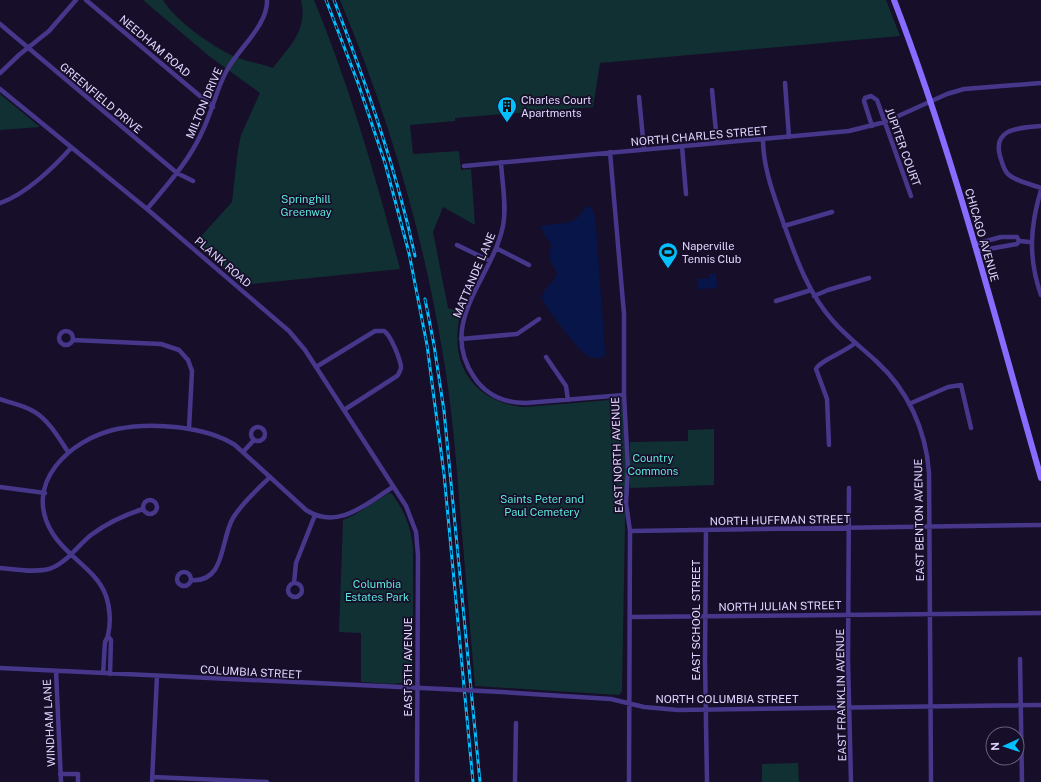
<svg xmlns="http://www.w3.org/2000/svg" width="1041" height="782" font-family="'Public Sans',sans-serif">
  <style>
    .green { fill: #113033 }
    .water { fill: #071549 }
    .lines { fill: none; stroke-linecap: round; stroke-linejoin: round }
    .minor { stroke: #46378b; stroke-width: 4.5 }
    .secondary { stroke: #876dff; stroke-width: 6 }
    .rail-casing { stroke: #02c0ff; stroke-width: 3 }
    .rail { stroke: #170e29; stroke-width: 1.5; stroke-dasharray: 4.5; stroke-linecap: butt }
    .minor-bridge { stroke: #46378b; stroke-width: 4.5 }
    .labels { text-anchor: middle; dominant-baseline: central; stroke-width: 3.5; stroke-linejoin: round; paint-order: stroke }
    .street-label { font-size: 11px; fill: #e1d6ff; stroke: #170e29 }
    .poi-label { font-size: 11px; fill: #e1d6ff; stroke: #170e29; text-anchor: start }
    .park-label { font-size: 11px; fill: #5ae7d9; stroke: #170e29 }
  </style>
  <rect width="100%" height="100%" fill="#170e29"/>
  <path class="green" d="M143 0H163C176 21 209 44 231 55 243 61 259 63 273 68 290 46 308 30 301 0H314C350 87 376 178 400 269L242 285 195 243 232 202 238 149 241 135 260 93 209 56Z
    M340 0H886L900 36 600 63 593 107 455 118V121L410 125 413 154 459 151 461 170 471 169 475 225 443 207 433 232 448 308 461 312C447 362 473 403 525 407L622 399 626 466 622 691 619 695 475 686C470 627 465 568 460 510 456 458 452 406 443 355 423 233 388 114 340 0Z
    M0 94 40 127 0 130Z
    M714 429V485L630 488V442L688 441V430Z
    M389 493 392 494C405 511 411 528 413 548V675C408 689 374 682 361 682V633L339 632 343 520 354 515Z
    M798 763 799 782H762V764Z"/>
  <path class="water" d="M586 207H591L594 213 596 225 605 352V355L601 358C597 358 592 358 588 356 580 352 544 307 542 297 543 287 555 284 557 273L549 259 551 244 540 227C561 219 570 231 586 207Z
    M716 273 717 288 698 289 697 279 710 278V274Z"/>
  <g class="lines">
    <path class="minor" d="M86 0 213 107
      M0 24 177 173 193 181
      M0 73 19 55 49 31 76 0
      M785 83 789 137
      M0 89 147 209 289 331 305 350 406 506 416 532 418 555 417 782
      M712 90 717 142
      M639 97 644 149
      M872 126 864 101 865 98 871 96 877 100 911 196
      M1041 126C1022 128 992 127 1000 156 1002 162 1003 168 1007 173 1014 181 1031 184 1041 188
      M763 139C763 167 773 193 782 219 795 255 807 292 833 321 846 336 861 347 876 361 908 390 926 430 929 473L931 782
      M682 146 686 194
      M610 152 624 314V395L628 468 626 503 630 531 629 782
      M501 162C502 182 507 207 503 226 492 279 437 322 474 377 486 395 505 403 526 403L624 395
      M464 166 849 131 885 122 947 94 964 89 1041 83
      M1041 190C1030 227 1028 258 1041 295
      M0 203C25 195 54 167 71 148
      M147 209C168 184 189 161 202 132 212 112 216 90 227 70 239 48 268 25 267 0
      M784 226 832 212
      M975 244 1001 237H1017L1019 241 1030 242
      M457 245 490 261
      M496 248 529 265
      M977 251 1017 244 1019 241
      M814 296 828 290 869 278
      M776 301 811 290
      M59 338a7 7 0 1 1 14 0a7 7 0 1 1-14 0Z
      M461 339 517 334 539 319
      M73 340 161 344 179 350 188 360 192 371 189 429
      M546 357 566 386 568 400
      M316 367 375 331H384C390 334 401 360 401 368 400 371 399 374 397 376L344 410
      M0 399C11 403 23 405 33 411 48 419 59 438 68 452
      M909 404 948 387 961 385 971 428
      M251 434a7 7 0 1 1 14 0a7 7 0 1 1-14 0Z
      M829 445 827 399 816 369C819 361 847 351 855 343
      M243 452 254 440
      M0 487 45 493
      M849 488 848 661 851 782
      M143 507a7 7 0 1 1 14 0a7 7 0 1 1-14 0Z
      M706 530 705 661 707 782
      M630 531 1041 525
      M0 568C15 569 34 573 49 569 66 564 78 545 91 535 107 523 124 515 143 509
      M177 579a7 7 0 1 1 14 0a7 7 0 1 1-14 0Z
      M191 580C226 583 220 540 233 518 242 503 258 489 270 477
      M288 590a7 7 0 1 1 14 0a7 7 0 1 1-14 0Z
      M294 583 296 563 315 515
      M631 617 1041 613
      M108 636 111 640 110 674
      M1020 659 1022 782
      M0 668 442 689
      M56 671 61 782
      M103 673C104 663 104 653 105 643 105 640 108 638 108 635 111 623 110 607 106 596 97 570 67 557 53 534 21 484 70 439 117 429 152 422 205 426 235 445L306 510C338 531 367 503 393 487
      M502 692 611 699 644 707 678 710 1041 705
      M60 774H78V782
      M152 777 267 782
      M152 782 157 676
      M515 782 516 723"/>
    <path class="secondary" d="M894 0C954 156 995 318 1041 478"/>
    <g class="rail-casing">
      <path id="rail" d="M326 0 358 83 385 163 409 253 427 345 444 474 473 782
        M334 0C366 84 396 168 415 256
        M425 299 434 345 444 411 480 782"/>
    </g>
    <use href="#rail" class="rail"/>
    <path class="minor-bridge" d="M442 689 502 692"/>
  </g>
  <defs>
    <g id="building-pin" transform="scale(1)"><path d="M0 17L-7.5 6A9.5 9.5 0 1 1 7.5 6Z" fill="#02c0ff" stroke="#170e29"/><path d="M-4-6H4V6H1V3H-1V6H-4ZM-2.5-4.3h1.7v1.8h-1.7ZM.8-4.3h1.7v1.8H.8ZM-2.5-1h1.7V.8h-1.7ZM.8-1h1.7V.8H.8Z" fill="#111"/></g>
    <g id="stadium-pin" transform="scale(1)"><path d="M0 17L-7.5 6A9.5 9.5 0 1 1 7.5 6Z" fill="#02c0ff" stroke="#170e29"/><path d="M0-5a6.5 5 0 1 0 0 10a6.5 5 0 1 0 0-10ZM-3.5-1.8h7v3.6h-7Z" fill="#111"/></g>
  </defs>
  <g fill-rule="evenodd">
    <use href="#building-pin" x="507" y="106"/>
    <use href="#stadium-pin" x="668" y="252"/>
  </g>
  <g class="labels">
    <g class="street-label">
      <text transform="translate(155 46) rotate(40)">NEEDHAM ROAD</text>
      <text transform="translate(101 98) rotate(40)">GREENFIELD DRIVE</text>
      <text transform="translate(204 103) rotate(-67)">MILTON DRIVE</text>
      <text transform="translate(699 136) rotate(-5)">NORTH CHARLES STREET</text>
      <text transform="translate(903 147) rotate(70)">JUPITER COURT</text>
      <text transform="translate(982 235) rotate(74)">CHICAGO AVENUE</text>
      <text transform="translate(223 262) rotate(41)">PLANK ROAD</text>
      <text transform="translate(474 275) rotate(-67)">MATTANDE LANE</text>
      <text transform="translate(617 455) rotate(-92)">EAST NORTH AVENUE</text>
      <text transform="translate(780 520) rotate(-1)">NORTH HUFFMAN STREET</text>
      <text transform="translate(919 520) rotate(-91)">EAST BENTON AVENUE</text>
      <text transform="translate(780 606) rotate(-1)">NORTH JULIAN STREET</text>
      <text transform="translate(696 620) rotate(-90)">EAST SCHOOL STREET</text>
      <text transform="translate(408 667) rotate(-90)">EAST 5TH AVENUE</text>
      <text transform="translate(251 672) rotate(3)">COLUMBIA STREET</text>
      <text transform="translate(841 695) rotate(-91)">EAST FRANKLIN AVENUE</text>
      <text x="727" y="699">NORTH COLUMBIA STREET</text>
      <text transform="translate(49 723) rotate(-93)">WINDHAM LANE</text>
    </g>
    <g class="poi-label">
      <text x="521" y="100">Charles Court<tspan x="521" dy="13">Apartments</tspan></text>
      <text x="682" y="246">Naperville<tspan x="682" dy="13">Tennis Club</tspan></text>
    </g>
    <g class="park-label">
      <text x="306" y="199">Springhill<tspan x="306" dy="13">Greenway</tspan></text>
      <text x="653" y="458">Country<tspan x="653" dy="13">Commons</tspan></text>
      <text x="542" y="499">Saints Peter and<tspan x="542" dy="13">Paul Cemetery</tspan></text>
      <text x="377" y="584">Columbia<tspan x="377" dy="13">Estates Park</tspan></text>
    </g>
  </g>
  <g transform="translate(1005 746) rotate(267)"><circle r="19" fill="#170e29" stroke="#685e7f"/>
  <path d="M0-3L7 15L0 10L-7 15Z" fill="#02c0ff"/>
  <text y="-6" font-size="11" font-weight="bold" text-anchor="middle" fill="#e1d6ff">N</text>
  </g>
</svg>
